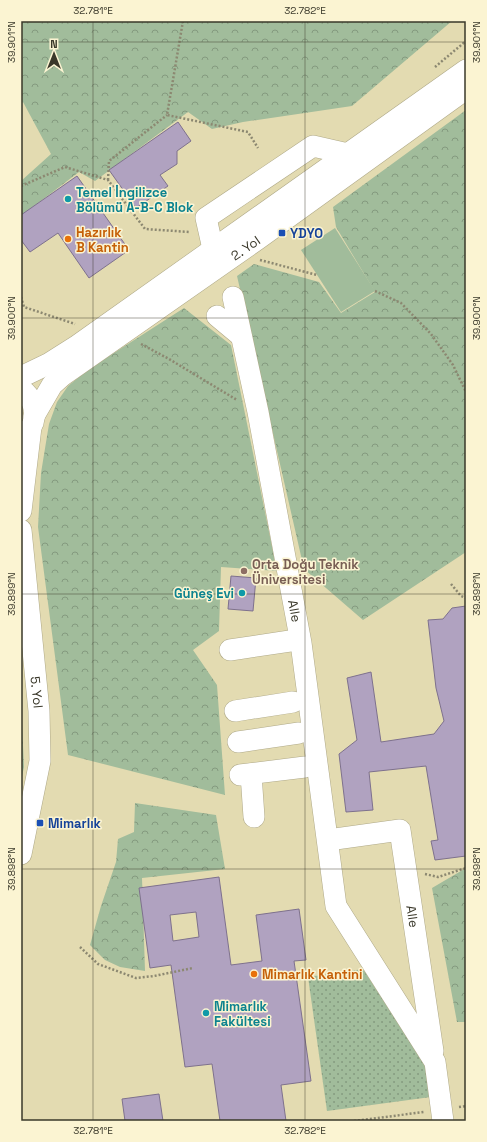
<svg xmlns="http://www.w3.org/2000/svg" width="487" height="1142" font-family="'Space Grotesk',sans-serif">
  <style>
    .built { fill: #e3dbb1 }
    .grass { fill: url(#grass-dots) }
    .forest { fill: url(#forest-crowns) }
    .garden { fill: #a1bc9b }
    .building { fill: #b0a2c0; stroke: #7e718d; fill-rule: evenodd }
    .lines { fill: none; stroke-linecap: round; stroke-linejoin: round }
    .minor-casing { stroke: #afa988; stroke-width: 22 }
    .path { stroke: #8c8871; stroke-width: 2.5; stroke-dasharray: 2 2; stroke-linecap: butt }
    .minor { stroke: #fff; stroke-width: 21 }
    .ticks { fill: none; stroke: #3a382a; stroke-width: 1; stroke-opacity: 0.45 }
    .culture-dot { fill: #0f9aa8; stroke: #fbf4d2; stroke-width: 1.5 }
    .transit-dot { fill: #1a4fb4; stroke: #fbf4d2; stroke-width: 1.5 }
    .food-dot { fill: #e8710a; stroke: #fbf4d2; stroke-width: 1.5 }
    .education-dot { fill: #8d6e63; stroke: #fbf4d2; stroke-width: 1.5 }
    .labels { text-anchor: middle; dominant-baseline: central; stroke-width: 3; stroke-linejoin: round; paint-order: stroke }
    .culture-label { font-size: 13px; font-weight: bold; fill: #0d838f; stroke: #fbf4d2; text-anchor: start }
    .food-label { font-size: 13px; font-weight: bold; fill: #c56008; stroke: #fbf4d2; text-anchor: start }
    .transit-label { font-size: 13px; font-weight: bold; fill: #164399; stroke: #fbf4d2; text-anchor: start }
    .street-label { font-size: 13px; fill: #3a382a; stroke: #fbf4d2 }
    .education-label { font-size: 13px; font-weight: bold; fill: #785e54; stroke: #fbf4d2; text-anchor: start }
    .neatline { fill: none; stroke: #3a382a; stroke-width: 1.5 }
    .ticks-label { font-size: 10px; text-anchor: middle; fill: #3a382a }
  </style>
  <defs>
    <pattern id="grass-dots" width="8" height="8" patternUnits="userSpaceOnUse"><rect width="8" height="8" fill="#a1bc9b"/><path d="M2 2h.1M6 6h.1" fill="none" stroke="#849a7f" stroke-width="1.8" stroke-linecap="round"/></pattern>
    <pattern id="forest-crowns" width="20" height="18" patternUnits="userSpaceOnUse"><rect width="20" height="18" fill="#a1bc9b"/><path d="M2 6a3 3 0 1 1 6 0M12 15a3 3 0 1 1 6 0" fill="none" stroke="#849a7f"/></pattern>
  </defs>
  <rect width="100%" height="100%" fill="#eee7c5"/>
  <path class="built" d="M21 21H466V1121H21Z"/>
  <path class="grass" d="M363 969 425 1064 431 1097 327 1111 308 977Z"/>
  <path class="forest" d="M21 21H452L352 106 243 122 212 129 188 112 95 181 79 172 21 216V181L51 154 23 102 21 104Z
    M466 110V552L363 620 304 569 237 276 254 264 319 282 341 313 375 292 336 227 333 207Z
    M184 308 231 345 277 571 221 567 219 631 193 650 217 685 225 795 68 755 38 527 41 473 49 424 57 402 68 386 89 369Z
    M21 702 24 767 21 781Z
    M135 803 216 815 225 869 142 878 145 971 120 967 105 960 90 945 101 906 116 862 118 839 134 832Z
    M466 868V1022H457L432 888Z"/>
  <path class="garden" d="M335 228 375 291 341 312 301 250Z"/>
  <path class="building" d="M178 122 191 141 177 151V164L160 175 168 186 136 208 109 170Z
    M77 176 129 250 89 278 58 233 30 252 21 240V215Z
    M231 576 256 578 253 611 228 609Z
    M466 606V856L435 860 431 841 438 840 426 766 369 772 373 810 346 812 339 754 357 740 347 678 371 672 381 742 434 734 444 721 436 688 428 620 443 619 452 608Z
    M219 877 231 965 262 961 256 915 299 909 306 960 294 961 311 1081 281 1085 286 1121H220L212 1064 185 1067 171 965 150 968 139 888ZM196 912 199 937 173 941 170 915Z
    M159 1094 163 1121H125L122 1099Z"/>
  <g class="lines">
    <g class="minor-casing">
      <g id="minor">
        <path d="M221 260 213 249 206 218 313 146 348 154"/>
        <path id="s1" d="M233 297 258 412 301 643 336 906 435 1062 443 1121"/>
        <path d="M217 316 241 336"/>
        <path d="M21 377 48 364 78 345 466 70"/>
        <path d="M21 389C32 397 37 409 33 423"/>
        <path id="s2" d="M34 416 52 385 62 376 258 239 466 89"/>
        <path d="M21 511 31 427"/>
        <path id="s3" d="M21 530 39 711 40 761 21 854"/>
        <path d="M230 650 290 641"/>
        <path d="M235 711 293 702"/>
        <path d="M238 742 299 733"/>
        <path d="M251 774 254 817"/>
        <path d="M240 775 305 767"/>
        <path id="s4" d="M328 840 400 830 433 1051"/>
      </g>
    </g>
    <path class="path" d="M183 21 167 115 248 132 258 148
      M435 67 466 41
      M108 180 109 161 167 115
      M21 186 65 167 108 180 145 229 190 232
      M260 260 317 275
      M375 291 401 303 431 334 453 365 466 392
      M21 297 24 307 75 324
      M141 344 169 359 237 400
      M451 584 461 596 466 598
      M425 874 438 877 466 868
      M80 947 98 964 136 978 154 976 193 968
      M459 1107 466 1106
      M354 1121 424 1112"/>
    <use href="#minor" class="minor"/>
  </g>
  <path class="ticks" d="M93 21V1121M305 21V1121M21 42H466M21 318H466M21 594H466M21 869H466"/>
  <g class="culture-dot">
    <circle cx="68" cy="199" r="4"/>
    <circle cx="242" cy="593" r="4"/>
    <circle cx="206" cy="1013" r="4"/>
  </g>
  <g class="transit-dot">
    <rect x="278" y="229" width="8" height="8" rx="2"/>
    <rect x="36" y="819" width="8" height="8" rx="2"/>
  </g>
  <g class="food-dot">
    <circle cx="68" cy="239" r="4"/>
    <circle cx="254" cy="974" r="4"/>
  </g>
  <circle class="education-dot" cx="244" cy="571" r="4"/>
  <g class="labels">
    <g class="culture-label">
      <text x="76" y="192">Temel İngilizce<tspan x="76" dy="15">Bölümü A-B-C Blok</tspan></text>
      <text x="234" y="593" text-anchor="end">Güneş Evi</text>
      <text x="214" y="1006">Mimarlık<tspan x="214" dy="15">Fakültesi</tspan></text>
    </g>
    <g class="food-label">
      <text x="76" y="232">Hazırlık<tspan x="76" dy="15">B Kantin</tspan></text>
      <text x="262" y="974">Mimarlık Kantini</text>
    </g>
    <g class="transit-label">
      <text x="290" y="233">YDYO</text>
      <text x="48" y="823">Mimarlık</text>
    </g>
    <g class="street-label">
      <text stroke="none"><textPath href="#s2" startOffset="273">2. Yol</textPath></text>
      <text stroke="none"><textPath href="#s1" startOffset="320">Alle</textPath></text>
      <text stroke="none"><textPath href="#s3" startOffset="163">5. Yol</textPath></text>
      <text stroke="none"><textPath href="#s4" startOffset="160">Alle</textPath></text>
    </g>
    <g class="education-label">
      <text x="252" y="564">Orta Doğu Teknik<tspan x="252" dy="15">Üniversitesi</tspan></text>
    </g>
  </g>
  <rect width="487" height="1142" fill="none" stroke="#fbf4d2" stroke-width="44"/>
  <g transform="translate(54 54)" stroke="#fbf4d2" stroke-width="3" paint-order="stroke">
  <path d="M0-3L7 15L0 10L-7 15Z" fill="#3a382a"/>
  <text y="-6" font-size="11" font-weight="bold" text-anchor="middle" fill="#3a382a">N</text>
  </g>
  <rect x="22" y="22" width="443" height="1098" class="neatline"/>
  <g class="ticks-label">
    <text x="93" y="14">32.781°E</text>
    <text x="305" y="14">32.782°E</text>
    <text transform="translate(11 42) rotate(-90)" y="4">39.901°N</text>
    <text transform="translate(476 42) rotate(-90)" y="4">39.901°N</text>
    <text transform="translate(11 318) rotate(-90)" y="4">39.900°N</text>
    <text transform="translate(476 318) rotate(-90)" y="4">39.900°N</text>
    <text transform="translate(11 594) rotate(-90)" y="4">39.899°N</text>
    <text transform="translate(476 594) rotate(-90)" y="4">39.899°N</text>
    <text transform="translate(11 869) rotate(-90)" y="4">39.898°N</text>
    <text transform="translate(476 869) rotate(-90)" y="4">39.898°N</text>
    <text x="93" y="1134">32.781°E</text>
    <text x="305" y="1134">32.782°E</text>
  </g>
</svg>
